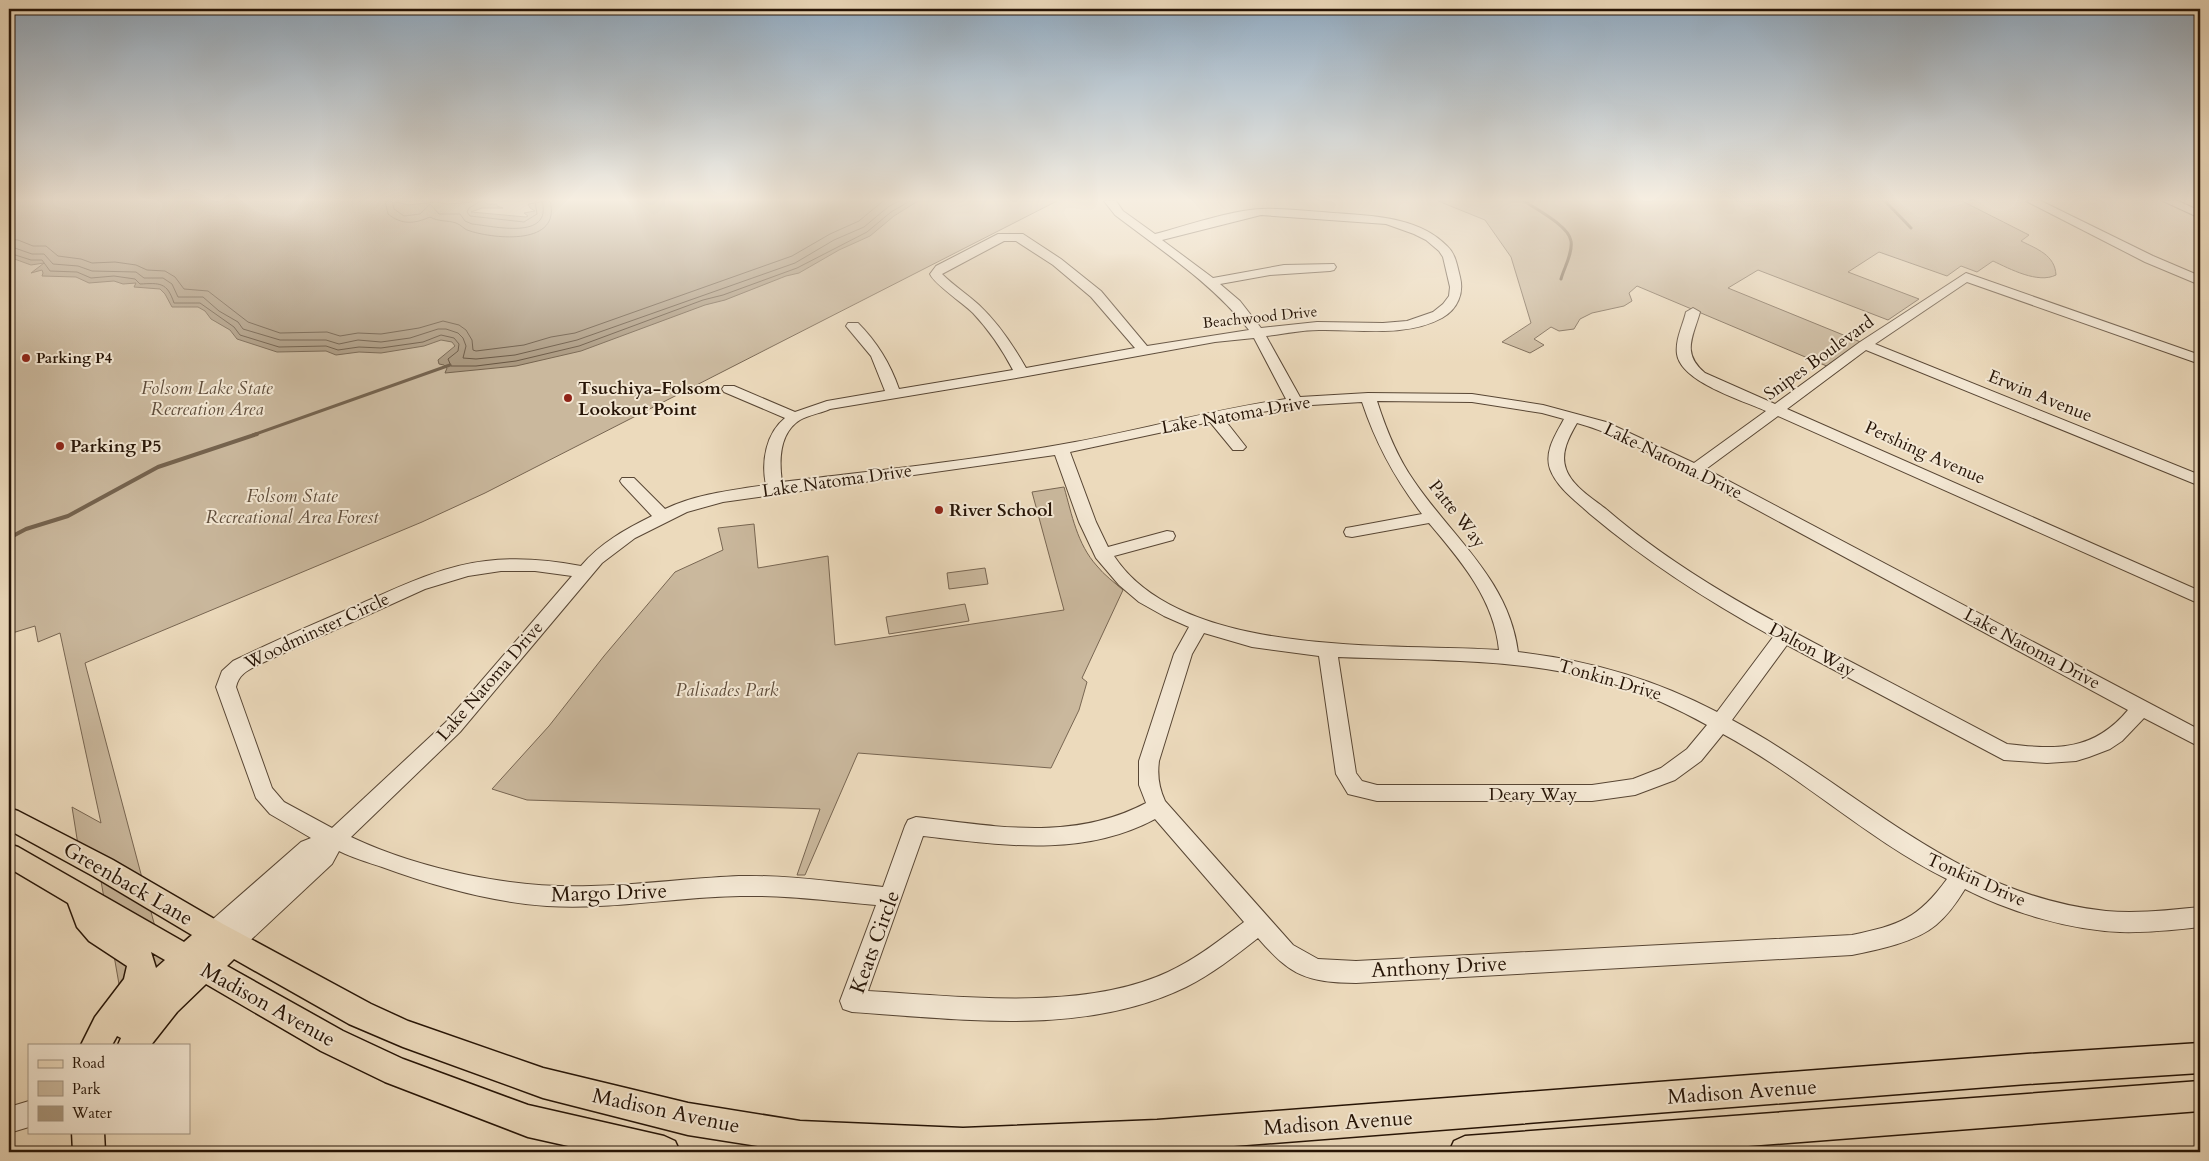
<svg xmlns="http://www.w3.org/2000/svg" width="2209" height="1161" font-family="Cardo,serif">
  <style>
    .green { fill: #cab89d; stroke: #786652 }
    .water { fill: #a9977e; stroke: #75634e }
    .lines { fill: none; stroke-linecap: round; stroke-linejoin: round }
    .shore { stroke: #685642; stroke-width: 1 }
    .stream-far1 { stroke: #75634e; stroke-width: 3 }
    .stream { stroke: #75634e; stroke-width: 4 }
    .minor-casing { stroke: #584634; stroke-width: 2 }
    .major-casing { stroke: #261406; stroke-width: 3 }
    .minor { fill: #f3e7d3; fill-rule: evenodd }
    .major { fill: #ecdabc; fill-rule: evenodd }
    .poi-dot { fill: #8f2418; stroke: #f3e7d3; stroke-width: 2 }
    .labels { text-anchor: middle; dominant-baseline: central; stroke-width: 4; stroke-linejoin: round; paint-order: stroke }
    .far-street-label { font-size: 15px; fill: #261406; stroke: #f3e7d3 }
    .far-poi-label { font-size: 15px; font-weight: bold; fill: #261406; stroke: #f3e7d3; text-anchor: start }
    .street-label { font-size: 18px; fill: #261406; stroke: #f3e7d3 }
    .park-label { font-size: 18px; font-style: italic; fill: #5f4d3b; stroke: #f3e7d3 }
    .poi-label { font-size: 18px; font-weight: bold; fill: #261406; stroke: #f3e7d3; text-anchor: start }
    .near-street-label { font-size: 21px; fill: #261406; stroke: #f3e7d3 }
  </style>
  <rect width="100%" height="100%" fill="#ecdabc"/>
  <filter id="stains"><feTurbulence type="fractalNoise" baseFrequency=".004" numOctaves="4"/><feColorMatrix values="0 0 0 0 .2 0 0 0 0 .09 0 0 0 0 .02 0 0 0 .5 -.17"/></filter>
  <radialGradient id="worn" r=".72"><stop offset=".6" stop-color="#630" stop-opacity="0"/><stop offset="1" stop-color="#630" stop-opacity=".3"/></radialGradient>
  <path class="green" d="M9 201H1057L485 493 422 522 85 663 176 1006 127 1030 101 881 82 870 72 807 101 823 60 633 38 642 35 626 9 634Z
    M1438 201H1962L2029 235 2021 241C2037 249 2055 255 2056 275 2038 284 2010 269 1993 261L1977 272 1961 266 1947 276 1879 252 1848 272 1919 299 1888 320 1758 270 1728 288 1863 343 1829 367 1637 286 1629 293 1632 301 1624 306 1592 313 1580 319 1574 329 1559 331 1551 327 1534 339 1544 345 1530 353 1502 342 1531 323 1511 257 1485 220Z
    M1064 487C1072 515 1077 544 1097 566 1104 575 1114 582 1123 590L1082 678 1087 682 1079 710 1051 768 858 753 805 875H797L820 809 527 800 492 789 549 726 604 656 675 572 723 550 718 528 754 524 758 568 828 556 835 645 1064 610 1032 492Z
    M985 568 988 584 949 589 947 573Z
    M965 604 969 621 889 634 886 617Z"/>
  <path class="water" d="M9 201H394L408 205 436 202 447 204 484 201 487 204H497V206L503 208H482L471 212 526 217 528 216 524 213 535 211 530 208 528 204 546 201H918L894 216 870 236 839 250 799 273 786 276 725 300 705 305 581 351 516 366 445 373 447 368 444 365 439 364 438 360 455 346 452 342 441 340 424 346 381 353 359 352 336 355 326 351 277 352 237 339 230 330 211 319 205 311 198 307H172L165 294 160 289 134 287 136 283 123 284 114 281 89 283 76 277 42 276 43 273 42 270 31 273 44 263 31 265 9 257Z"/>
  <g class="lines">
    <path class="shore" d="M385 201 388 214C402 225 414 224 430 217 439 222 447 220 456 223 462 225 464 230 470 231 495 239 562 246 550 201
      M392 201 394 209 404 216 420 214 430 204 439 214H460L465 221 472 224C493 226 553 241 542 201
      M481 201 469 208 467 212 470 216 524 222 537 214 535 201
      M9 239 18 240 33 246H46L58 256 81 259 92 263 115 262 136 265 147 270 165 271 175 277 184 289 208 291 248 322 280 333 327 332 340 336 358 333 381 334 419 328 443 321 459 325 466 330 472 340 473 350 476 351 524 345 551 337 575 333 792 256 830 234 859 221 883 201
      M9 246 32 254H44L53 264 78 266 92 271 136 272 144 278H163L172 284 178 297H203L219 311 238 322 243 329 280 340H326L339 344 358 340 381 342 410 338 438 329H446L458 333 463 338 466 346 463 358 476 359 515 355 577 340 795 263 834 240 864 227 888 207 899 201
      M9 253 31 260H42L50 271 77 272 91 278 114 276 135 279 140 284C160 283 167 282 174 303H200L234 327 240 335 279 347 326 346 338 350 359 347 381 348 423 342 441 335 454 338 459 344 458 351 448 359 451 366H476L516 361 579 346 703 300 723 295 797 268 867 232 891 212 910 201"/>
    <path class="stream-far1" d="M1524 201C1536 209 1569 226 1571 241 1573 253 1564 268 1561 279
      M1885 201 1911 228
      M253 435 450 365"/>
    <path class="stream" d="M9 538 26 529 68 516 158 467 257 434"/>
    <g class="minor-casing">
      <path id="minor" d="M1104 201H1116L1123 211 1155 234C1186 226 1231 210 1262 209 1282 208 1302 211 1322 212 1364 216 1416 214 1447 246 1456 254 1457 266 1460 277 1464 293 1458 309 1442 318 1405 338 1359 329 1319 330 1302 330 1284 334 1266 336L1300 397 1368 393 1472 394 1543 405 1606 422 1694 463 1766 411C1742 400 1681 382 1677 354 1675 340 1683 325 1686 312L1693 308 1700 312C1693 337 1681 353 1705 373L1775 404 1860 342 1966 273 2200 355V364L1967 282 1875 344 2200 475V486L1866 350 1787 409 2200 591V604L1778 416 1706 469 2200 730V747L2144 718 2122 741 2110 749 2089 757 2076 761 2047 763 2004 760 1787 645 1732 720C1859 788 1954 895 2106 911 2137 914 2169 910 2200 907V927C2174 930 2147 933 2120 932 2069 930 2010 912 1965 889 1957 902 1948 915 1936 925 1916 942 1877 950 1852 955L1356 983C1306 982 1291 976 1258 938 1235 956 1212 974 1186 987 1083 1037 962 1019 852 1012L843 1009 840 1001 876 905C830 901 785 895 740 896 676 897 611 910 547 906 491 902 434 886 382 867 367 862 353 858 339 851L332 864 240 950 232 953 224 950 220 943 222 940 213 943 205 940 201 933 205 926 301 842 311 838 270 814 256 798 216 687 222 671 233 661C274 641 316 623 358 605 399 587 441 566 486 561 518 557 550 560 581 566 600 543 626 529 652 516L622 484 620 481 622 478H634L665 509C696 494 733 490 766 485 761 462 766 433 785 418L724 392 722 389 724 386H734L795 412 827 401 885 391 871 356 846 326 848 323H858C877 342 890 363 899 389L1013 370C1002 349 989 330 973 313 963 303 934 284 930 274L936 266 998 234H1023L1061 259 1101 291 1147 346 1249 330C1212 283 1162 251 1115 215ZM1261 215 1386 224 1414 234 1426 240 1439 251 1443 257 1450 287 1449 296 1443 304 1433 312 1407 321 1383 323 1317 322 1261 328 1240 301 1220 284 1270 275 1330 271 1334 270 1336 267 1334 264 1284 265 1213 278 1162 240ZM1004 241H1016L1053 265 1091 297 1135 348 1026 368C1013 345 998 323 979 305 967 294 953 285 942 274ZM1254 338 1286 399C1215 409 1146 429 1075 442 978 460 879 470 782 482 779 461 779 433 800 420 809 415 821 413 830 409L1022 377 1215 342ZM1377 401 1472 402 1542 413 1564 419C1556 434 1544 451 1550 469 1557 488 1576 501 1590 514 1647 562 1708 601 1773 637L1717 712C1655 679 1588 660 1518 652 1509 580 1452 537 1414 481 1397 457 1386 429 1377 401ZM1362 402C1376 444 1395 479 1422 514L1352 527 1346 528 1344 532 1346 536 1352 537 1429 523C1461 561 1494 599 1499 650 1391 643 1182 659 1114 556L1173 540 1175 536 1173 532 1167 531 1108 547 1096 522 1070 452 1210 422 1233 450H1243L1246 447 1224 419 1295 406ZM1577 423C1617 434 1653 455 1689 473L2128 710C2094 751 2057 750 2007 744 1956 717 1905 690 1853 663 1766 618 1680 573 1606 509 1592 498 1572 486 1566 469 1560 453 1569 437 1577 423ZM1055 455 1079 522 1096 558 1119 585 1139 602 1164 616 1189 627 1174 654 1139 761V785L1146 803C1072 842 995 826 916 817L908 820 905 826 883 887C835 882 787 875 739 876 690 878 640 885 591 886 514 889 421 870 351 837L460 732 602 563 635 538 687 512 723 502ZM501 571H535L572 576 446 722 332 828 284 802 272 788 236 687C239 673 250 669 262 663L425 589 468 576ZM1204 633 1252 647 1319 656 1336 774 1348 794 1377 801H1592L1635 795 1675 780 1701 761 1723 734C1801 776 1867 839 1947 879 1918 919 1899 925 1852 935L1356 961 1318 959 1293 945 1165 801C1159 788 1157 776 1159 761L1192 654ZM1338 657C1431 661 1527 657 1617 685 1648 695 1678 709 1707 725L1687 749 1661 768 1633 779 1592 785H1377L1362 781 1356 773ZM1155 819 1244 922C1220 940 1196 959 1168 972 1082 1012 960 996 868 991L923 836C1002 845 1082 858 1155 819Z
        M2026 201H2041L2153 256 2200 276V285L2145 262Z
        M2163 201H2178L2200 211V218Z
        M29 1101V1127L9 1133V1107Z"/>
    </g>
    <g class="major-casing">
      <path id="major" d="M9 808 18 811 113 860 223 924 371 1004 408 1021 543 1068 688 1103 800 1121 963 1128 1157 1120 2027 1054 2200 1043V1073L2027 1084 1157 1152H795L688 1135 543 1098 403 1047 349 1024 234 959 227 966 343 1031 403 1059 528 1105 664 1136 675 1141 680 1152H595L528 1137 385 1082 321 1051 206 984 177 1012 151 1045H118L121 1038 117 1036 112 1045H81L95 1017 124 979 127 966 89 941 77 927 68 903 9 868V844L18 847 184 942 192 935 93 876 9 830ZM151 952 165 960 156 968Z
        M2200 1081V1111L1672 1152H1449L1454 1141 1465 1136Z
        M72 1132H104L105 1152H73Z"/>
    </g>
    <use href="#minor" class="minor"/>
    <use href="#major" class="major"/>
  </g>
  <linearGradient id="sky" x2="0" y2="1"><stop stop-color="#8fa8be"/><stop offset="0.55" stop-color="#f6eee1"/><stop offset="1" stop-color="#f6eee1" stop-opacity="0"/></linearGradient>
  <rect width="2209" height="363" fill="url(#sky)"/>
  <g class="poi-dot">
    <circle cx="26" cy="358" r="5"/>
    <circle cx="568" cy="398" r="5"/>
    <circle cx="60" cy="446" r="5"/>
    <circle cx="939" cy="510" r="5"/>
  </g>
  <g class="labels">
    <g class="far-street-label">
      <text transform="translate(1260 317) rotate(-6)">Beachwood Drive</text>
    </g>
    <g class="far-poi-label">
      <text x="36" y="358">Parking P4</text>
    </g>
    <g class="street-label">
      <text transform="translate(1819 358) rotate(-36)">Snipes Boulevard</text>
      <text transform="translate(2040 396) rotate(22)">Erwin Avenue</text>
      <text transform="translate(1236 415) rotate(-10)">Lake Natoma Drive</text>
      <text transform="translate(1925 453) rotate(24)">Pershing Avenue</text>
      <text transform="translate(1673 461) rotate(26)">Lake Natoma Drive</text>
      <text transform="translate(837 481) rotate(-8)">Lake Natoma Drive</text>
      <text transform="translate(1457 514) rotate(52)">Patte Way</text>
      <text transform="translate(317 631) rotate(-25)">Woodminster Circle</text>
      <text transform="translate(2032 649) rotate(28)">Lake Natoma Drive</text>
      <text transform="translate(1812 650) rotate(28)">Dalton Way</text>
      <text transform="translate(1610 680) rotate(16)">Tonkin Drive</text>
      <text transform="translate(490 681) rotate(-49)">Lake Natoma Drive</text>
      <text x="1533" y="794">Deary Way</text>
      <text transform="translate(1976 880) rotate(24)">Tonkin Drive</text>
    </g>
    <g class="park-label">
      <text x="207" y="388">Folsom Lake State<tspan x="207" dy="21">Recreation Area</tspan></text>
      <text x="292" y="496">Folsom State<tspan x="292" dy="21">Recreational Area Forest</tspan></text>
      <text x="727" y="690">Palisades Park</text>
    </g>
    <g class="poi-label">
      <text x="578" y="388">Tsuchiya-Folsom<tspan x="578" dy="21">Lookout Point</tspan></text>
      <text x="70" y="446">Parking P5</text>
      <text x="949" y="510">River School</text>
    </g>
    <g class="near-street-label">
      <text transform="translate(128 884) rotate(30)">Greenback Lane</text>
      <text transform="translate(609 893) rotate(-2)">Margo Drive</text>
      <text transform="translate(875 942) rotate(-70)">Keats Circle</text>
      <text transform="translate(1439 967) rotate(-3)">Anthony Drive</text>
      <text transform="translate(268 1005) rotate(29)">Madison Avenue</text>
      <text transform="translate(1742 1092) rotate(-4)">Madison Avenue</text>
      <text transform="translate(666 1111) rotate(12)">Madison Avenue</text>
      <text transform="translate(1338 1123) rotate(-4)">Madison Avenue</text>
    </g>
  </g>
  <rect width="2209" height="1161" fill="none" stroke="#ecdabc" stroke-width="30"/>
  <rect x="10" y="10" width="2189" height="1141" fill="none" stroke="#261406" stroke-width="2.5"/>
  <rect x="15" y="15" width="2179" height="1131" fill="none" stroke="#261406"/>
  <rect x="28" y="1044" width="162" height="90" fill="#f3e7d3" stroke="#a19381"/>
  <rect x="38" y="1060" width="25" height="8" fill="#ecdabc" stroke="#a19381"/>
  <text x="72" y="1068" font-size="15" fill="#261406">Road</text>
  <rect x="38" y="1081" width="25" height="15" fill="#cab89d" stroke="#a19381"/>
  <text x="72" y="1094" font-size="15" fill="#261406">Park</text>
  <rect x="38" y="1106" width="25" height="15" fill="#a9977e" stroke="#a19381"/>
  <text x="72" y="1118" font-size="15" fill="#261406">Water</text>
  <rect width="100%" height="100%" filter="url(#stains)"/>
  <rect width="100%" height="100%" fill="url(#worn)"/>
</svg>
